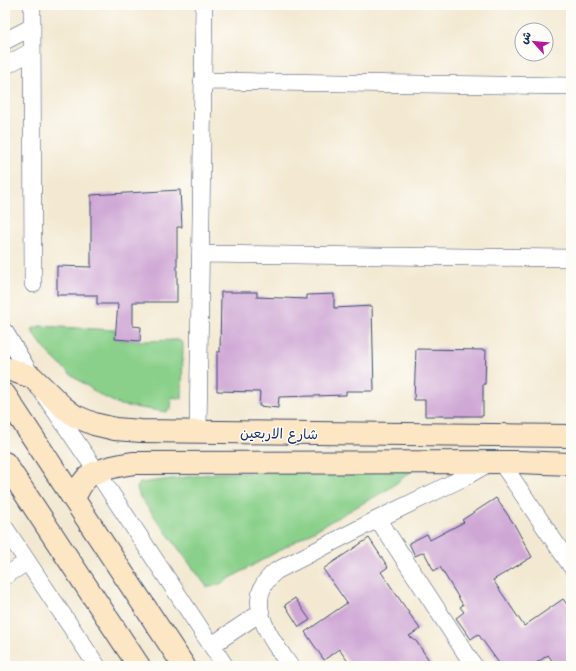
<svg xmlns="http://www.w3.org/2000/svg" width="576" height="671" font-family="Mali,'Playpen Sans Arabic',sans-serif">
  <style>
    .park { fill: #8ad08a; stroke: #528074 }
    .building { fill: #cfa7d5 }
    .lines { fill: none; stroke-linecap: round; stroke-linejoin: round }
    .minor-casing { stroke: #3b4b6f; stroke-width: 18 }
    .secondary-casing { stroke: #3b4b6f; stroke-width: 24 }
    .minor { stroke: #fff; stroke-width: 17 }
    .secondary { stroke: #fce6c4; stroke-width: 22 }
    .labels { text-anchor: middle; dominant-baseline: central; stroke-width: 3; stroke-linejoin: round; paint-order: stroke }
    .street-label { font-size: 14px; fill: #1b2f5e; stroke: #fdfcf7 }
  </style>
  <rect width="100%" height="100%" fill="#fdfcf7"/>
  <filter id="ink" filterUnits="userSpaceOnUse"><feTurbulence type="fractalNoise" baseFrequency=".025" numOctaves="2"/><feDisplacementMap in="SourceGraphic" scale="8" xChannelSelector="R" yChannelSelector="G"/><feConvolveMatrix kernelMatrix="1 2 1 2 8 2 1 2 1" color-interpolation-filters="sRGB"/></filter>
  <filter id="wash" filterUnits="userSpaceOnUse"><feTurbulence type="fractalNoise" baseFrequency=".012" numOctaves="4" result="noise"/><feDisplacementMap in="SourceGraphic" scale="16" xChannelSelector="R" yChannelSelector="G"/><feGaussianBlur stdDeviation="0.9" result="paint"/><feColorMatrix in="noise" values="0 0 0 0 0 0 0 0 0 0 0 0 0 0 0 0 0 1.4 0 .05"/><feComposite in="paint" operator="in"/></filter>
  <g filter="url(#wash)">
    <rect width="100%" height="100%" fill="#f3e9d2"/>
    <path class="park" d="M40 326 115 330V339L140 341 178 340 183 343 182 399 172 397 171 409H168L167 412 120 405 100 395 69 373 49 354 33 333 32 329Z
      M413 470 390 488 218 585 207 587 140 497 137 488 140 483 217 473Z"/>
    <g id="blocks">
      <path class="building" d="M180 190 182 227H177V302H133V326L141 327 140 341 115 339 118 304H97V295H57V266L91 267V195Z
        M221 292H257V297L307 299V295L334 294V308L372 306 374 391H346V395L279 397 278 408 259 406 260 392 217 391V352H220Z
        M416 349 486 350 485 384H483V416H425V400H414Z
        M496 498 514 524 532 557 493 580 524 626 563 599 571 610V666H556L548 655 532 666H501L478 634 471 639 456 618 464 612 460 607 463 605 440 567 434 571 424 552 415 556 409 543 427 534 430 540 464 522 462 520Z
        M369 538 388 567 381 572 420 629 409 636 416 641 433 666H351L339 649 324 660 305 632 347 603 323 569Z
        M295 598 310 620 299 627 285 605Z"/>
    </g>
  </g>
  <g filter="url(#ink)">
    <use href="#blocks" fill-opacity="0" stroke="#3b4b6f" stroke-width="1"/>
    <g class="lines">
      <g class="minor-casing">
        <path id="minor" d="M32 5 33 284
          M5 41 32 27
          M5 66 32 51
          M202 81 571 86
          M200 254 571 258
          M5 332 32 377 97 472 225 666
          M198 432 204 5
          M501 462 571 566
          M378 519 474 666
          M5 528 97 666
          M5 576 27 562
          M212 645 260 613
          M290 666C271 639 240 599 276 571L378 519 465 477 491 462"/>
      </g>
      <g class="secondary-casing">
        <path id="secondary" d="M5 368 32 377 63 407 75 416 94 424 115 429 141 431 571 436
          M5 395 184 666
          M5 463 139 666
          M74 499C77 492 82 481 89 476 102 468 120 465 134 463L517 462 571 464"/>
      </g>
      <use href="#minor" class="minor"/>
      <use href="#secondary" class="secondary"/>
    </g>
  </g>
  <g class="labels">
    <g class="street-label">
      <text transform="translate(279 433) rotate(1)">شارع الاربعين</text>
    </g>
  </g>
  <rect width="576" height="671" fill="none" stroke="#fdfcf7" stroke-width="20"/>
  <g transform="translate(534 42) rotate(297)"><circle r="19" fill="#fdfcf7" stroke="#a3aaba"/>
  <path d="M0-3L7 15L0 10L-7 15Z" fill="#b5179e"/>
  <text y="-6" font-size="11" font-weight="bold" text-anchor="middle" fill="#1b2f5e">ش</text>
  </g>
</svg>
